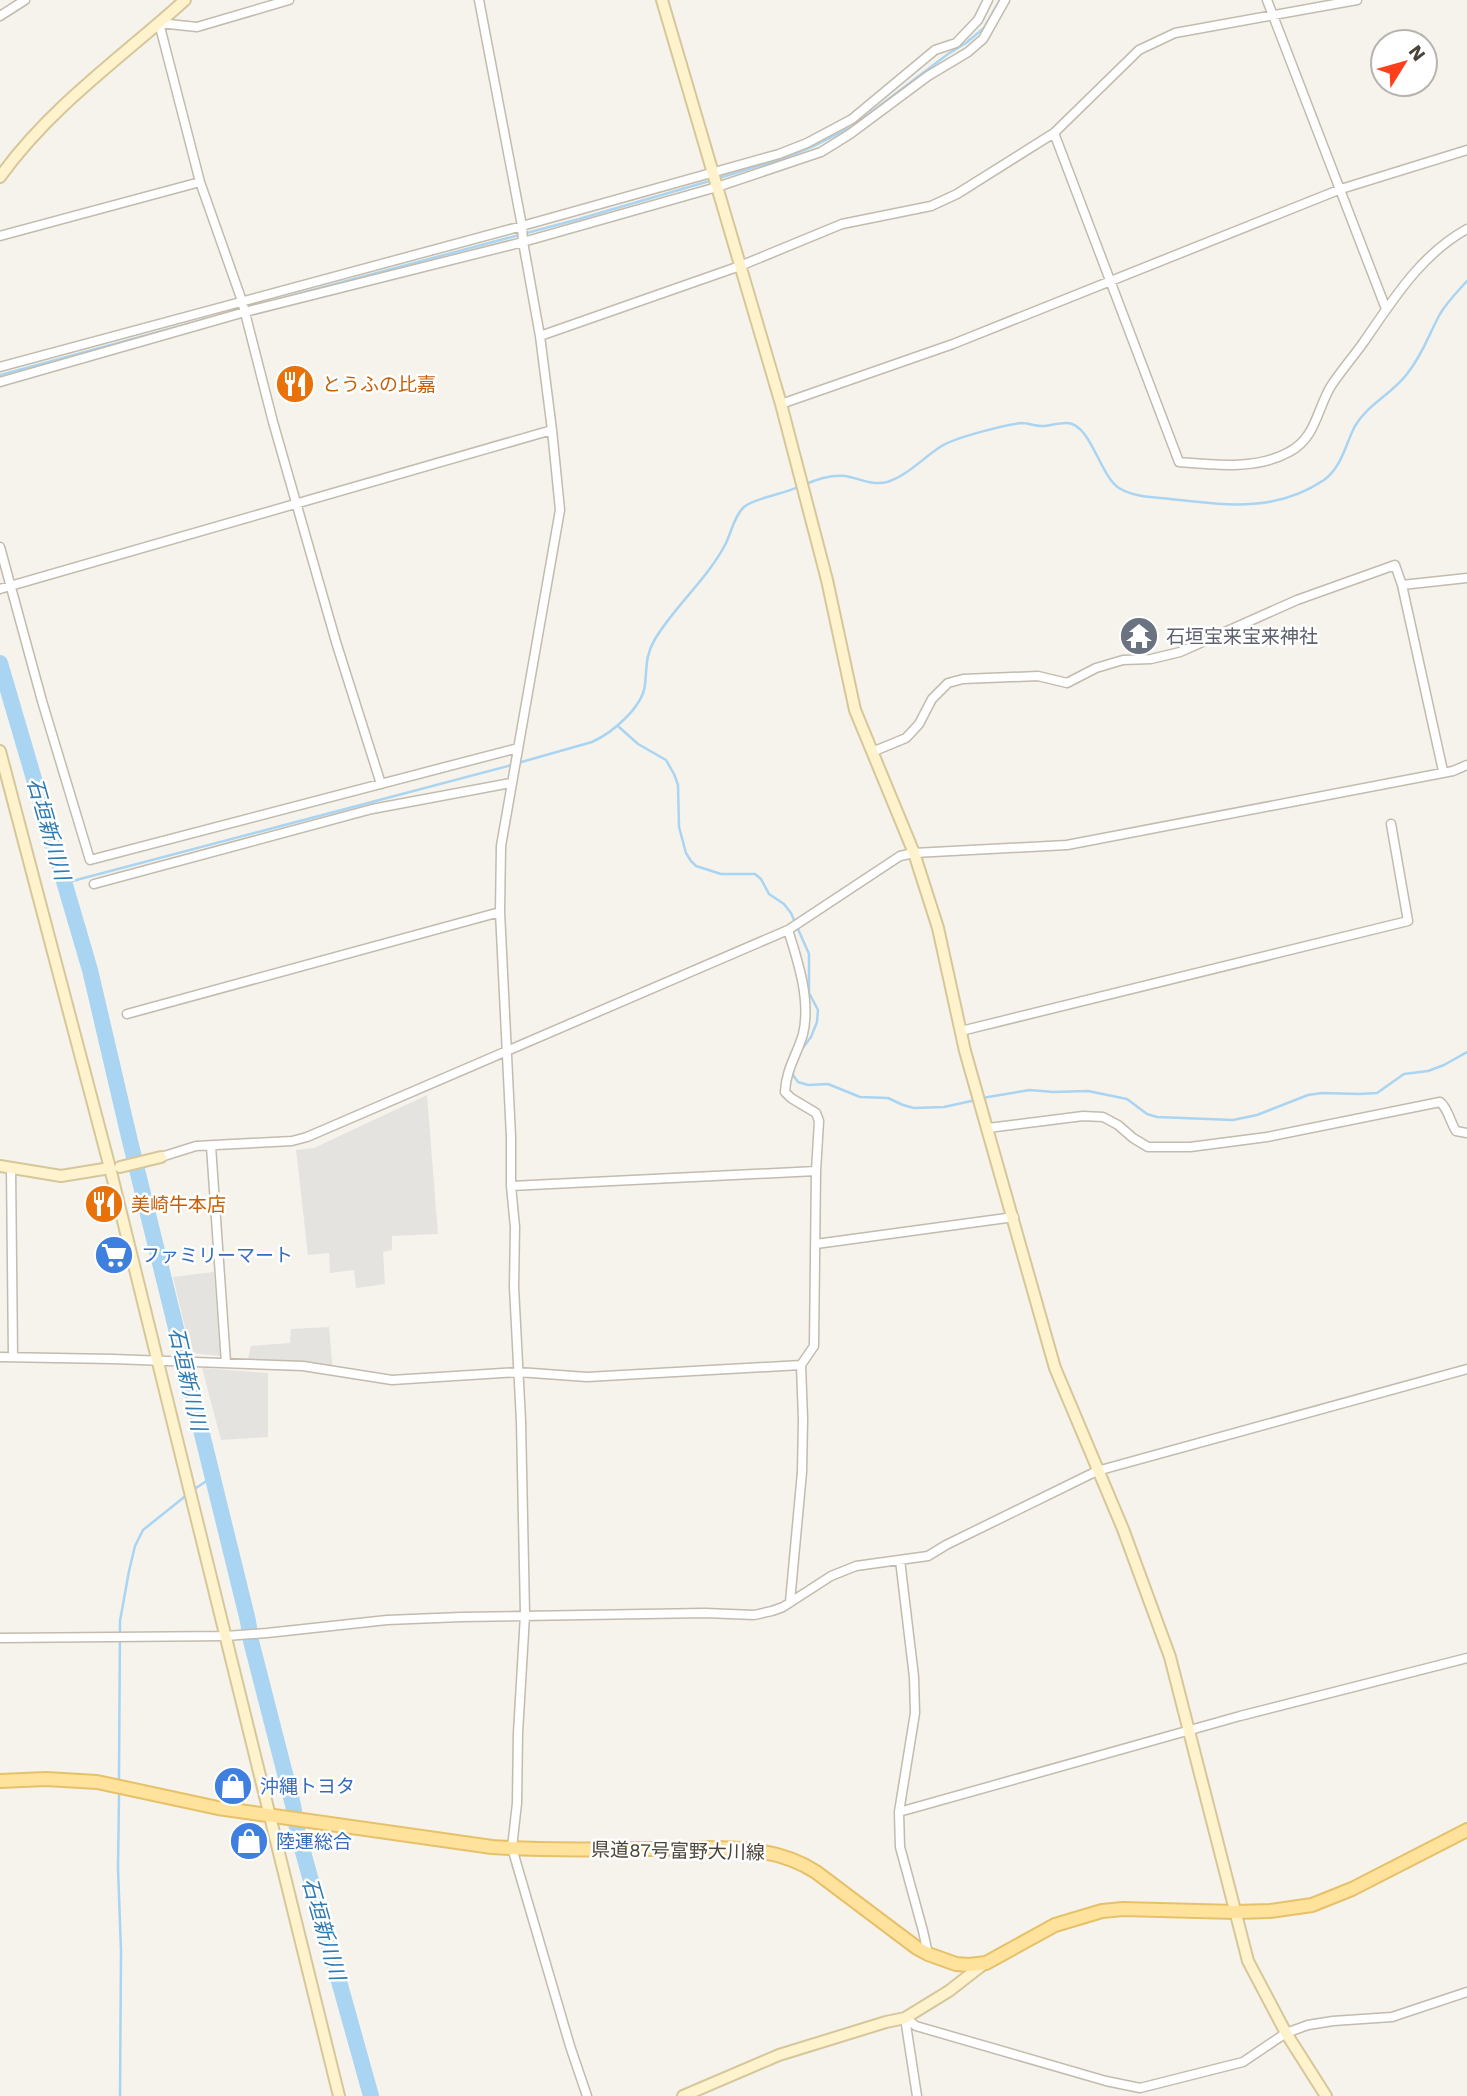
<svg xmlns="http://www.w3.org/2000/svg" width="1467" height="2096" font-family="'Work Sans','Noto Sans JP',sans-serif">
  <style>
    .parking { fill: #e5e3e0 }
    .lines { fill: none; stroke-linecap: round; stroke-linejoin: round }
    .stream { stroke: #a9d4f2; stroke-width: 2.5 }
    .river { stroke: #a9d4f2; stroke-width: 16 }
    .street-casing { stroke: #c2bbae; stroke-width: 11 }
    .secondary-casing { stroke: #d6c79b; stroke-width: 14 }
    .primary-casing { stroke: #e6c16a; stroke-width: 16 }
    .street { stroke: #fff; stroke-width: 8 }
    .secondary { stroke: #fff3cd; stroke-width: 10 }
    .primary { stroke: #ffe39c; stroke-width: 12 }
    .labels { text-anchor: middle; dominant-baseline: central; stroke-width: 5; stroke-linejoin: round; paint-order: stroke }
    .food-label { font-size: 19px; fill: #c56008; stroke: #fff; text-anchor: start }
    .worship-label { font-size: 19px; fill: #5b616d; stroke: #fff; text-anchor: start }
    .shop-label { font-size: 19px; fill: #366cbe; stroke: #fff; text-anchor: start }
    .street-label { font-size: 19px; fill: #4b4439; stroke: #fff }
    .water-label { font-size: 21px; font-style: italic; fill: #2e7ab2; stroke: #fff }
  </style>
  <rect width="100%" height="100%" fill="#f6f3ec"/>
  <path class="parking" d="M427 1095 438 1234 392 1236V1250L383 1252 385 1284 356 1288 354 1270 330 1273 329 1253 308 1255 296 1150 314 1148Z
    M214 1272 220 1356 191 1353 173 1277Z
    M329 1327 333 1372 247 1363 251 1346 290 1343 291 1329Z
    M202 1368 268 1373V1437L221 1440Z"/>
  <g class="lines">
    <path class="stream" d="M719 178 779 160 816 145 853 126 948 54 966 43 984 28 1000 0
      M264 303 579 219 713 180
      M0 375 210 318
      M804 485C817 479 832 475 845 476 859 478 872 486 887 482 907 476 923 458 940 447 953 438 1004 425 1021 423 1028 423 1035 426 1042 426 1050 426 1060 422 1068 423 1091 425 1100 476 1119 488 1133 497 1154 497 1170 499 1225 505 1275 513 1324 480 1342 467 1345 445 1355 426 1368 404 1392 394 1407 374 1423 354 1428 336 1440 314 1447 302 1458 291 1467 281
      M619 727 638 744 666 760 674 774 678 785 679 827 686 853 691 861 696 866 721 874H755L761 879 769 894 784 904 791 913 809 954V993L818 1010 817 1022 811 1037 801 1050
      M518 763 592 742C612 733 642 708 645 685 647 667 645 656 655 639 675 606 707 579 725 545 731 534 734 516 744 507 754 498 784 494 798 487
      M65 883 512 765
      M793 1071V1075L798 1082 808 1085 828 1084 860 1097 888 1098 903 1105 914 1108 944 1107 976 1100
      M982 1098 1030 1090 1053 1092 1088 1091 1127 1099 1147 1114 1157 1117 1233 1120 1257 1115 1308 1095 1322 1093 1359 1094 1377 1093 1404 1074 1428 1071 1444 1065 1467 1052
      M193 1490 214 1476
      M119 1778 120 1621 129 1571 135 1546 143 1530 188 1494
      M119 1796 118 1868 121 1951 120 2096"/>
    <path class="river" d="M0 663 90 970 129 1137 248 1621 251 1641 293 1805 298 1834 371 2096"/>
    <g class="street-casing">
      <path id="street" d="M289 0 197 27 159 23 200 182 242 301 273 422 336 642 381 784
        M479 0 522 226 523 242 540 336 552 430 560 510 501 846 500 912 511 1137V1186L515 1227 514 1287 521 1421 525 1615 518 1733 517 1803 512 1848 570 2046 587 2096
        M1267 0 1386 309
        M0 16 25 0
        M1054 133 1179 462C1214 465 1257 470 1289 452 1316 438 1317 409 1331 386 1341 371 1353 357 1363 343 1393 300 1420 255 1467 229
        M0 236 200 182
        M540 336 740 266 842 224 931 206 957 194 1054 133 1139 50 1175 33 1357 0
        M0 367 522 226 779 154 807 143 852 119 935 50 956 43 978 20 988 0
        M0 382 245 312 523 242 717 187 821 152 850 134 928 76 968 52 983 39 1005 0
        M781 404 953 344 1341 189 1467 150
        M0 547 42 701 90 860 518 748
        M1402 585 1467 578
        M0 589 552 430
        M872 752 906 738 919 724 932 699 948 683 963 679 1038 676 1067 683 1096 668 1123 660 1151 659 1180 652 1297 600 1395 565 1402 585 1443 771
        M94 884 372 809 511 783
        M788 930C798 961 811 1001 803 1034 797 1055 786 1069 785 1092L791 1098 816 1113 819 1121 816 1171 814 1346 801 1365 803 1419 802 1472 790 1602
        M127 1014 500 912
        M961 1031 1408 921 1391 824
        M988 1128 1083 1116 1103 1117 1118 1125 1133 1138 1148 1147H1190L1267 1137 1440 1102C1448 1108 1450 1122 1456 1131L1467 1133
        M211 1146 226 1363
        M161 1157 196 1146 292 1141 307 1137 788 930 900 856 914 853 1067 845 1453 771 1467 765
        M11 1168 13 1357
        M511 1186 816 1171
        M816 1244 1014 1217
        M0 1357 112 1359 303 1366 392 1380 518 1372 587 1377 801 1365
        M900 1560 914 1677 915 1713 899 1812 900 1847 923 1931 928 1954
        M0 1638 226 1636 267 1633 387 1620 461 1617 705 1613 754 1615 772 1611 783 1607 831 1576 856 1566 928 1556 946 1545 1097 1471 1467 1369
        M899 1812 1240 1716 1467 1658
        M905 2018 916 2026 1106 2081 1140 2088 1243 2062 1286 2033 1308 2025 1333 2021 1392 2017 1467 1992
        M905 2018 917 2096"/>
    </g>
    <g class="secondary-casing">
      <path id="secondary" d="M662 0 781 404 827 580 855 710 914 853 938 928 965 1051 1055 1368 1123 1529 1170 1657 1248 1961 1286 2033 1326 2096
        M0 177C50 107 122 57 185 0
        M0 751 110 1168 339 2096
        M0 1166 61 1176 110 1168
        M120 1167 161 1157
        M683 2096 779 2055 886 2022 905 2018 949 1991 985 1963"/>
    </g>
    <g class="primary-casing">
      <path id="primary" d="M0 1781 46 1779 97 1782 218 1808 492 1847C544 1851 596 1849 648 1849 704 1849 767 1840 816 1872L917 1948 928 1954 956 1964 969 1965 986 1963 1055 1925 1102 1911 1123 1909 1235 1912 1270 1911 1312 1905 1352 1889 1467 1830"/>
    </g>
    <use href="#street" class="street"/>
    <use href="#secondary" class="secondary"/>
    <use href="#primary" class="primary"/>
  </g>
  <defs>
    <g id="restaurant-disc" transform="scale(2.0125)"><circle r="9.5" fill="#e8710a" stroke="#fff"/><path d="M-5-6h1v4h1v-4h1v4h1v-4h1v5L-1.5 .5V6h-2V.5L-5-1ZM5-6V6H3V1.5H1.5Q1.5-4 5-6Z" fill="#fff"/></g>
    <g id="temple-disc" transform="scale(2.0125)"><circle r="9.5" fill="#6b7280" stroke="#fff"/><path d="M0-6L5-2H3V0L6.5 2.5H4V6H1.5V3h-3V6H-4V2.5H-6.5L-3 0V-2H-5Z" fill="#fff"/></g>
    <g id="supermarket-disc" transform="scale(2.0125)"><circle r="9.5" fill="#3f7fe0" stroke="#fff"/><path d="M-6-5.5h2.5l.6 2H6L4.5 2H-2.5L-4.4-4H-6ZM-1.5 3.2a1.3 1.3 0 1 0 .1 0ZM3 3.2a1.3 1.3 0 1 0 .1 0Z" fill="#fff"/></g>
    <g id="shop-disc" transform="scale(2.0125)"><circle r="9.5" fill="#3f7fe0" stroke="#fff"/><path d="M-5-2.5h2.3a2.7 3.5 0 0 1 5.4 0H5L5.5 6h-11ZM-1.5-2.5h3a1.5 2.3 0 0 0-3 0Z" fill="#fff"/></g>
  </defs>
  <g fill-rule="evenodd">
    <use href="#restaurant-disc" x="295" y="384"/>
    <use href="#temple-disc" x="1139" y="636"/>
    <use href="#restaurant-disc" x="104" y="1204"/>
    <use href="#supermarket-disc" x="114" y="1255"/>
    <use href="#shop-disc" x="233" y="1786"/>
    <use href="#shop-disc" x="249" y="1841"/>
  </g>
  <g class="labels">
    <g class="food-label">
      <text x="322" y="384">とうふの比嘉</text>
      <text x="131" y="1204">美崎牛本店</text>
    </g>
    <g class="worship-label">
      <text x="1166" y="636">石垣宝来宝来神社</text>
    </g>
    <g class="shop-label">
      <text x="141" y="1255">ファミリーマート</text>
      <text x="260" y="1786">沖縄トヨタ</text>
      <text x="276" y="1841">陸運総合</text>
    </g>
    <g class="street-label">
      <text transform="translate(678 1851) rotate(1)">県道87号富野大川線</text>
    </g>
    <g class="water-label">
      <text transform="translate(49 829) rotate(74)">石垣新川川</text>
      <text transform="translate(188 1379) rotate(77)">石垣新川川</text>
      <text transform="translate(324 1929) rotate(74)">石垣新川川</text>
    </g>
  </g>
  <g transform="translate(1404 63) rotate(53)"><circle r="33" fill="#ffffff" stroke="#b7b4b0" stroke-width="2"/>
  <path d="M0-5L12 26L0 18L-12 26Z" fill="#fc3f1d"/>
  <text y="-10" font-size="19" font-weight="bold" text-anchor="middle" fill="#4b4439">N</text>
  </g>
</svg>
